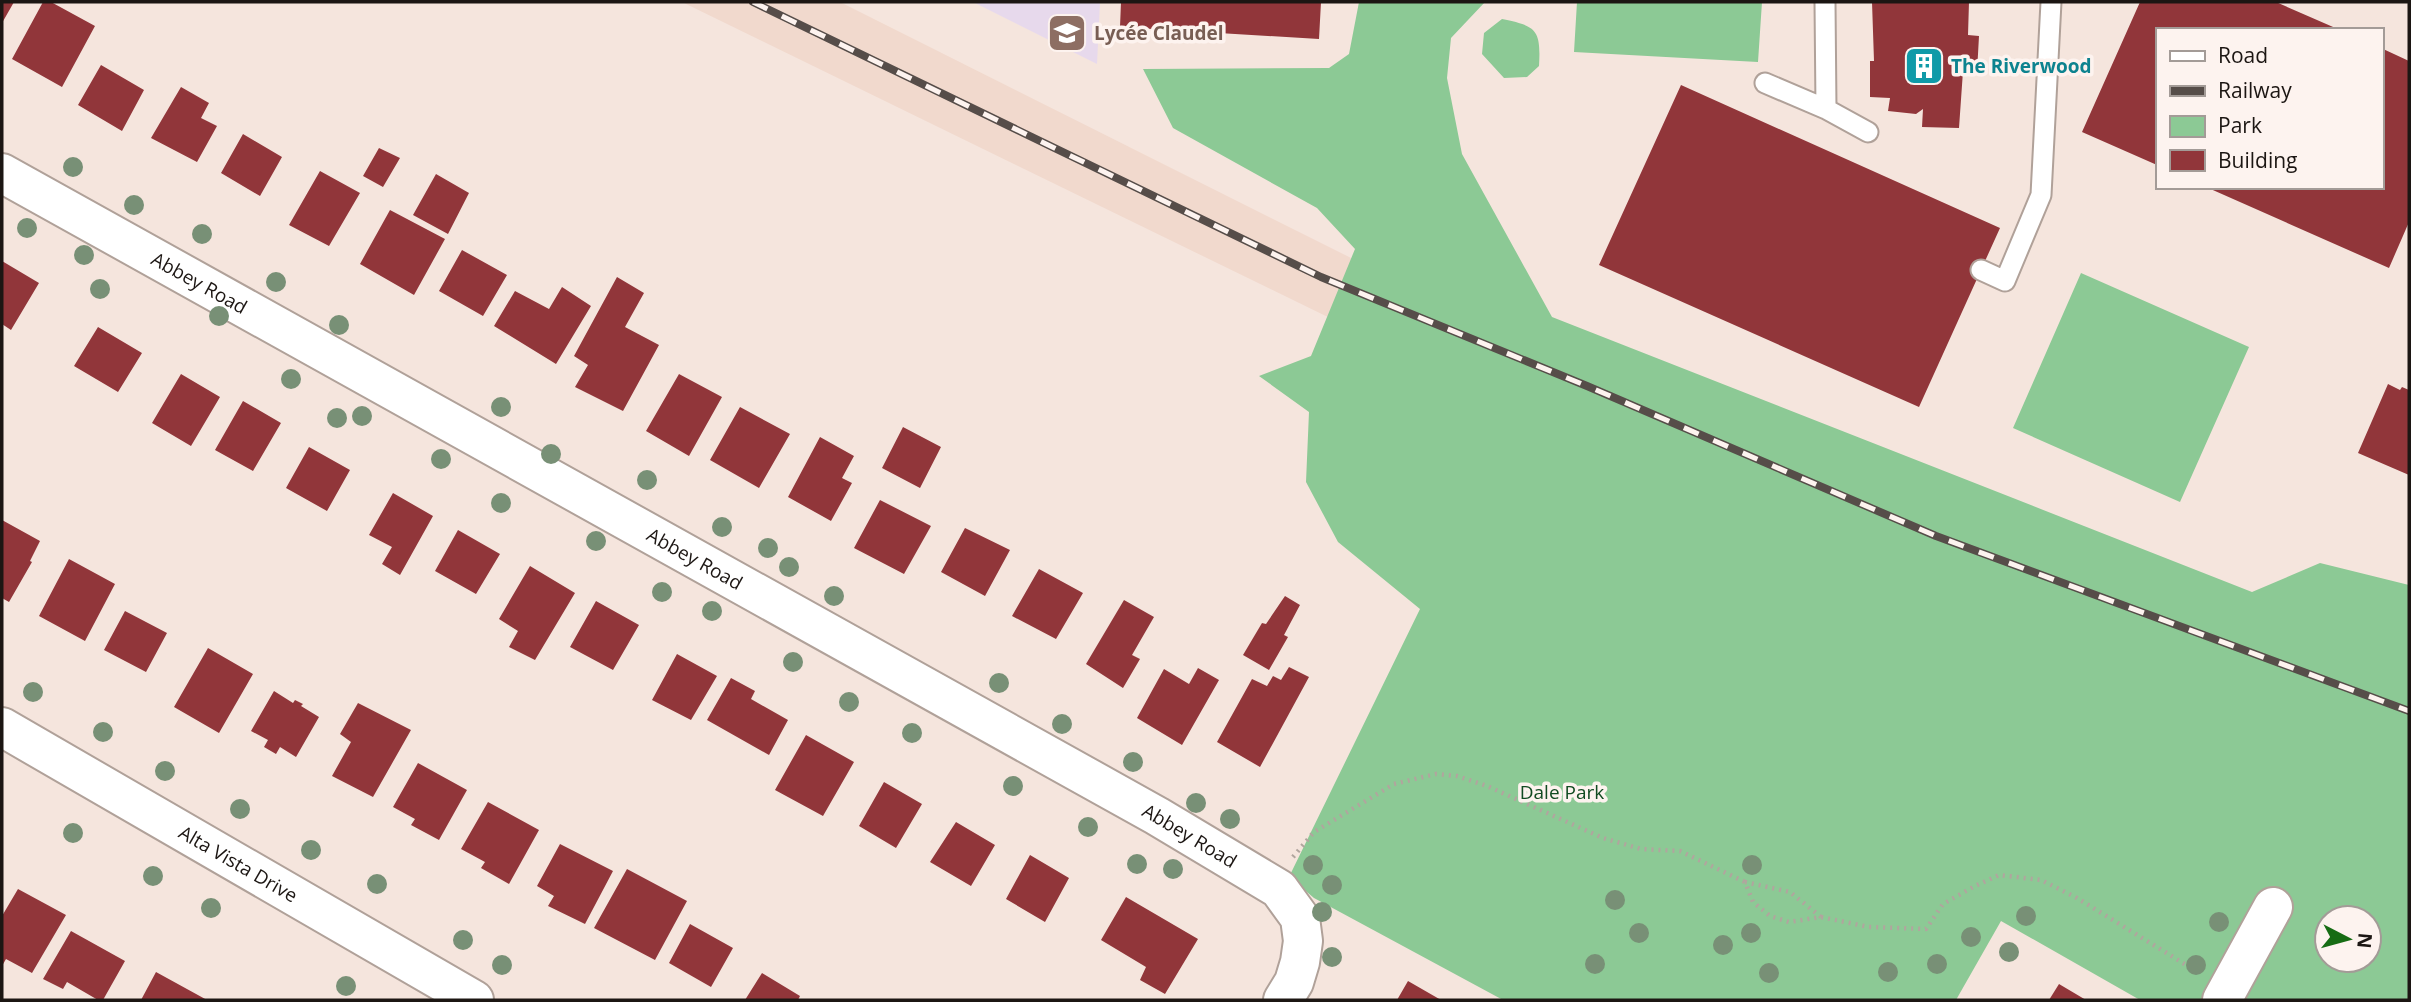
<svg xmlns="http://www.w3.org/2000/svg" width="2411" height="1002" font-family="'Open Sans',sans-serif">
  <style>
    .built { fill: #f1d9cd }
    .education { fill: #e7d9ec }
    .green { fill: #8cc995; fill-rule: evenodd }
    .building { fill: #91363a }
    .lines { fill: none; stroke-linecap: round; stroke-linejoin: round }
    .lane-casing { stroke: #b0a199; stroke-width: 23 }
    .street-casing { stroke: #b0a199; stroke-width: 42 }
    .secondary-casing { stroke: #b0a199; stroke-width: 42 }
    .path { stroke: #b1a59e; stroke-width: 4.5; stroke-dasharray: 2 5; stroke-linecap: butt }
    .lane { stroke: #fff; stroke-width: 19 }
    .street { stroke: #fff; stroke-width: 38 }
    .secondary { stroke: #fff; stroke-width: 38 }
    .rail-casing { stroke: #564d49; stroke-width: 8 }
    .rail { stroke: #fdf3ef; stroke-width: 5; stroke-dasharray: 16; stroke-linecap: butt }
    .tree { fill: #789076 }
    .labels { text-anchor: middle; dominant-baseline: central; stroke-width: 7; stroke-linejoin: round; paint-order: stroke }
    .education-label { font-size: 19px; font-weight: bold; fill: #785e54; stroke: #fdf3ef; text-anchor: start }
    .culture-label { font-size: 19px; font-weight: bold; fill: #0d838f; stroke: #fdf3ef; text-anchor: start }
    .street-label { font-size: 19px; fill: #1c1613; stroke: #fdf3ef }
    .park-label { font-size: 19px; fill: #114b21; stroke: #fdf3ef }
  </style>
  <rect width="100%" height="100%" fill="#f5e5dd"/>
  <path class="built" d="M682 2H840L1401 283 1377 341Z"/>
  <path class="education" d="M973 2H1100L1097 64Z"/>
  <path class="green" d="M1359 2H1485L1451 38 1447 78 1462 154 1552 317 2252 592 2320 563 2409 585V1000H2140L2001 921 1956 1000H1503L1314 898 1289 877 1420 609 1338 542 1306 482 1309 412 1259 376 1311 356 1355 249 1317 208 1173 128 1143 69 1329 68 1349 54ZM2327 918H2369V960H2327Z
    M1577 2H1762L1758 62 1574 52Z
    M1502 19C1537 26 1541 30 1539 66L1527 77 1504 78 1482 54 1484 33Z
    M2081 273 2249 347 2180 502 2013 428Z"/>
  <path class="building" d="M2 2H14L2 23Z
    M43 2H51L95 26 62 87 12 59Z
    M1121 2H1321L1319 39 1120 27Z
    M1872 2H1969L1968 35 1979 36 1977 72 1963 71 1959 128 1922 127 1923 109 1916 114 1888 111 1890 98 1870 97V61H1874Z
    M2140 2H2276L2340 30H2157V165L2082 132Z
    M2381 48 2409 61V222L2389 268 2206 187H2381Z
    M101 65 144 90 122 131 78 105Z
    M1681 85 2000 228 1919 407 1599 265Z
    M181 87 209 103 201 118 217 126 197 162 151 138Z
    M243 134 282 157 260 196 221 173Z
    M379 148 400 158 383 187 363 176Z
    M320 171 360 193 329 246 289 225Z
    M436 174 469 193 448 234 413 215Z
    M390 210 445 239 414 295 360 264Z
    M462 250 507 275 483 316 439 291Z
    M2 261 39 283 11 330 2 324Z
    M617 277 644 293 625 327 659 345 623 411 575 387 588 365 574 356Z
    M562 287 591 306 556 364 494 326 515 291 549 309Z
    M98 327 142 353 118 392 74 366Z
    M181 374 220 397 191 446 152 423Z
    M679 374 722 397 689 456 646 431Z
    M2388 384 2400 390 2402 387 2409 390V475L2358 453Z
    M243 401 281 423 253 471 215 450Z
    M740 407 790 434 759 488 710 460Z
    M903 427 941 447 920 488 882 468Z
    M820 437 854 456 842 478 852 483 831 521 788 497Z
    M309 447 350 470 327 511 286 488Z
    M393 493 433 516 400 575 382 564 392 547 369 535Z
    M880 500 931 526 904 574 854 548Z
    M2 520 40 541 30 561 32 562 9 602 2 598Z
    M965 528 1010 550 985 596 941 572Z
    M458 530 500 554 476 594 435 571Z
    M69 559 115 584 85 641 39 616Z
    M530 566 575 593 535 660 509 647 518 631 499 619Z
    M1039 569 1083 593 1056 639 1012 616Z
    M1285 596 1300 605 1284 635 1288 637 1269 670 1243 655 1262 623 1266 624Z
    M1124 600 1154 617 1132 655 1140 659 1123 688 1086 664Z
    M596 601 639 625 613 670 570 647Z
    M125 611 167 633 146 672 104 650Z
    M208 648 253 674 219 733 174 707Z
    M677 654 717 676 691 720 652 700Z
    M1289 667 1309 677 1260 767 1217 742 1252 679 1267 686 1273 676 1281 680Z
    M1198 668 1219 680 1182 745 1137 718 1164 669 1189 684Z
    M731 678 755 691 751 699 788 720 769 755 707 720Z
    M274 691 293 703 295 700 303 704 301 706 319 717 296 757 280 747 276 754 264 747 268 740 251 731Z
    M358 703 411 730 373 797 332 776 351 742 340 734Z
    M806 735 854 762 823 816 775 790Z
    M418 763 467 790 439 840 411 825 415 819 393 807Z
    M884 782 922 804 896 848 859 826Z
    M488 802 539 830 509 884 481 868 485 862 461 849Z
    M956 822 995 845 971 886 930 862Z
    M560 844 613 871 585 924 548 906 554 896 537 886Z
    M1030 855 1069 878 1045 922 1006 899Z
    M627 869 687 901 655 960 594 928Z
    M18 889 66 915 32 973 6 959 2 966V916Z
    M1126 897 1198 939 1165 994 1140 980 1146 967 1101 940Z
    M690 924 733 948 711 987 669 963Z
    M71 931 125 961 103 1000H98L67 982 63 989 43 979Z
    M156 972 207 1000H141Z
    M762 973 800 996 798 1000H745Z
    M1408 981 1441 1000H1397Z
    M2059 984 2086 1000H2049Z"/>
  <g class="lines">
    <g class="lane-casing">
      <path id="lane" d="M1825 2 1826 109 1868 132
        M1765 83 1826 109
        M1981 270 2005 281 2041 195 2051 2"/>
    </g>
    <g class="street-casing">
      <g id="street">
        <path id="s1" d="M2 173 1157 816 1279 889 1300 918 1303 941 1300 962 1294 982 1283 1000"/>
        <path d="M2222 1000 2273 907"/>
      </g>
    </g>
    <g class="secondary-casing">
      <g id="secondary">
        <path id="s2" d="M2 727 474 1000"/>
      </g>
    </g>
    <path class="path" d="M1293 857 1314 832 1394 784 1436 774 1457 776 1487 786 1603 838 1641 849 1680 851 1745 882
      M1821 917 1790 892 1745 882 1753 902 1770 916 1789 922 1821 917 1869 927 1926 929 1943 904 1975 886 1999 875 2041 880 2077 898 2196 971"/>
    <use href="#lane" class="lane"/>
    <use href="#street" class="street"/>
    <use href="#secondary" class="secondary"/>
    <g class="rail-casing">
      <path id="rail" d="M753 2 1321 277 1587 386 1936 536 2409 711"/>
    </g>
    <use href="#rail" class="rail"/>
  </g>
  <g class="tree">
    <circle cx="73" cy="167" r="10"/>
    <circle cx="134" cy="205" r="10"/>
    <circle cx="27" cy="228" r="10"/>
    <circle cx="202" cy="234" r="10"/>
    <circle cx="84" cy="255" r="10"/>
    <circle cx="276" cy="282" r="10"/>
    <circle cx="100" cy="289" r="10"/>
    <circle cx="219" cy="316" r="10"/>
    <circle cx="339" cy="325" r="10"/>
    <circle cx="291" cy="379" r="10"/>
    <circle cx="501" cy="407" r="10"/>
    <circle cx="362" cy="416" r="10"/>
    <circle cx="337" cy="418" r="10"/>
    <circle cx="551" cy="454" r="10"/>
    <circle cx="441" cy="459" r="10"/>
    <circle cx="647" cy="480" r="10"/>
    <circle cx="501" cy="503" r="10"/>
    <circle cx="722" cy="527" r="10"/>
    <circle cx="596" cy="541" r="10"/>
    <circle cx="768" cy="548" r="10"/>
    <circle cx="789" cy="567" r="10"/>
    <circle cx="662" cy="592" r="10"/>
    <circle cx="834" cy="596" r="10"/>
    <circle cx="712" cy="611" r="10"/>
    <circle cx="793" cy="662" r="10"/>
    <circle cx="999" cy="683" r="10"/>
    <circle cx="33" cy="692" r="10"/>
    <circle cx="849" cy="702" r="10"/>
    <circle cx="1062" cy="724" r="10"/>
    <circle cx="103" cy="732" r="10"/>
    <circle cx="912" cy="733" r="10"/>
    <circle cx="1133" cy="762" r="10"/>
    <circle cx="165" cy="771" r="10"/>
    <circle cx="1013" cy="786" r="10"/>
    <circle cx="1196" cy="803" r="10"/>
    <circle cx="240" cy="809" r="10"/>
    <circle cx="1230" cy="819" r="10"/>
    <circle cx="1088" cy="827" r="10"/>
    <circle cx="73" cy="833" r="10"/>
    <circle cx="311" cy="850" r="10"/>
    <circle cx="1137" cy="864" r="10"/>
    <circle cx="1313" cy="865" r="10"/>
    <circle cx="1752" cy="865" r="10"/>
    <circle cx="1173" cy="869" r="10"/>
    <circle cx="153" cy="876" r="10"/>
    <circle cx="377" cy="884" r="10"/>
    <circle cx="1332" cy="885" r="10"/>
    <circle cx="1615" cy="900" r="10"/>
    <circle cx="211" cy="908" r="10"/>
    <circle cx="1322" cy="912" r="10"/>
    <circle cx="2026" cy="916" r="10"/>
    <circle cx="2219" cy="922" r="10"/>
    <circle cx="1639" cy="933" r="10"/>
    <circle cx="1751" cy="933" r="10"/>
    <circle cx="1971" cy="937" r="10"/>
    <circle cx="463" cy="940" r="10"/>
    <circle cx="1723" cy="945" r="10"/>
    <circle cx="2009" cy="952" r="10"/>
    <circle cx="1332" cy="957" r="10"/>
    <circle cx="1595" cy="964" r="10"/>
    <circle cx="1937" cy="964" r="10"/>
    <circle cx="502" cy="965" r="10"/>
    <circle cx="2196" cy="965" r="10"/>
    <circle cx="1888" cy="972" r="10"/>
    <circle cx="1769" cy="973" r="10"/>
    <circle cx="346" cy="986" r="10"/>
  </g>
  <defs>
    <g id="school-square" transform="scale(2.0125)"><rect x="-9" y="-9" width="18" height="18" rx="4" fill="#8d6e63" stroke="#fdf3ef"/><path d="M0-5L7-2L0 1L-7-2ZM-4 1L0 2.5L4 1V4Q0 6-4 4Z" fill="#fff"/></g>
    <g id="building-square" transform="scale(2.0125)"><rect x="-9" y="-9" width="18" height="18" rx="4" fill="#0f9aa8" stroke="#fdf3ef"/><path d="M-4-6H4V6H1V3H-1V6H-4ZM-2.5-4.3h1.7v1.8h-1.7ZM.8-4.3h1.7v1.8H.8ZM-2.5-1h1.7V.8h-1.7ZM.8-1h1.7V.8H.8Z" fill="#fff"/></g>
  </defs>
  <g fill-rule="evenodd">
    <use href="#school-square" x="1067" y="33"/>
    <use href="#building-square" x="1924" y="66"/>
  </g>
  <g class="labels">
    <g class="education-label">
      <text x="1094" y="33">Lycée Claudel</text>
    </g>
    <g class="culture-label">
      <text x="1951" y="66">The Riverwood</text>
    </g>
    <g class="street-label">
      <text stroke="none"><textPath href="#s1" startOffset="226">Abbey Road</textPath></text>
      <text stroke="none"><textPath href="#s1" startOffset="793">Abbey Road</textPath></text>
      <text stroke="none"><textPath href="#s1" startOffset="1360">Abbey Road</textPath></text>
      <text stroke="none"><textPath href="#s2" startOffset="273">Alta Vista Drive</textPath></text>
    </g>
    <g class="park-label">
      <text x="1562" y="792">Dale Park</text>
    </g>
  </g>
  <rect width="2411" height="1002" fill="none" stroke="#1c1613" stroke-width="7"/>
  <rect x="2156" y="28" width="228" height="161" fill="#fdf3ef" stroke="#a39b97" stroke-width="2"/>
  <rect x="2170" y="51" width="35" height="10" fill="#ffffff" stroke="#a39b97" stroke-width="2"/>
  <text x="2218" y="63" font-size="21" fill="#1c1613">Road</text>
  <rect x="2170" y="86" width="35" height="10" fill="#564d49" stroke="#a39b97" stroke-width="2"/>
  <text x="2218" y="98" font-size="21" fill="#1c1613">Railway</text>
  <rect x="2170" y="116" width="35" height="21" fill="#8cc995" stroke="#a39b97" stroke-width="2"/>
  <text x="2218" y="133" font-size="21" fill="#1c1613">Park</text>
  <rect x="2170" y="150" width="35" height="21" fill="#91363a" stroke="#a39b97" stroke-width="2"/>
  <text x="2218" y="168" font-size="21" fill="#1c1613">Building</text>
  <g transform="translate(2348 939) rotate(96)"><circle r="33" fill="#fdf3ef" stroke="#a39b97" stroke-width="2"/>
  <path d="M0-5L12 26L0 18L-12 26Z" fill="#176c14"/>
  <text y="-10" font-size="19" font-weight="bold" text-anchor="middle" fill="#1c1613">N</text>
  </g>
</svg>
